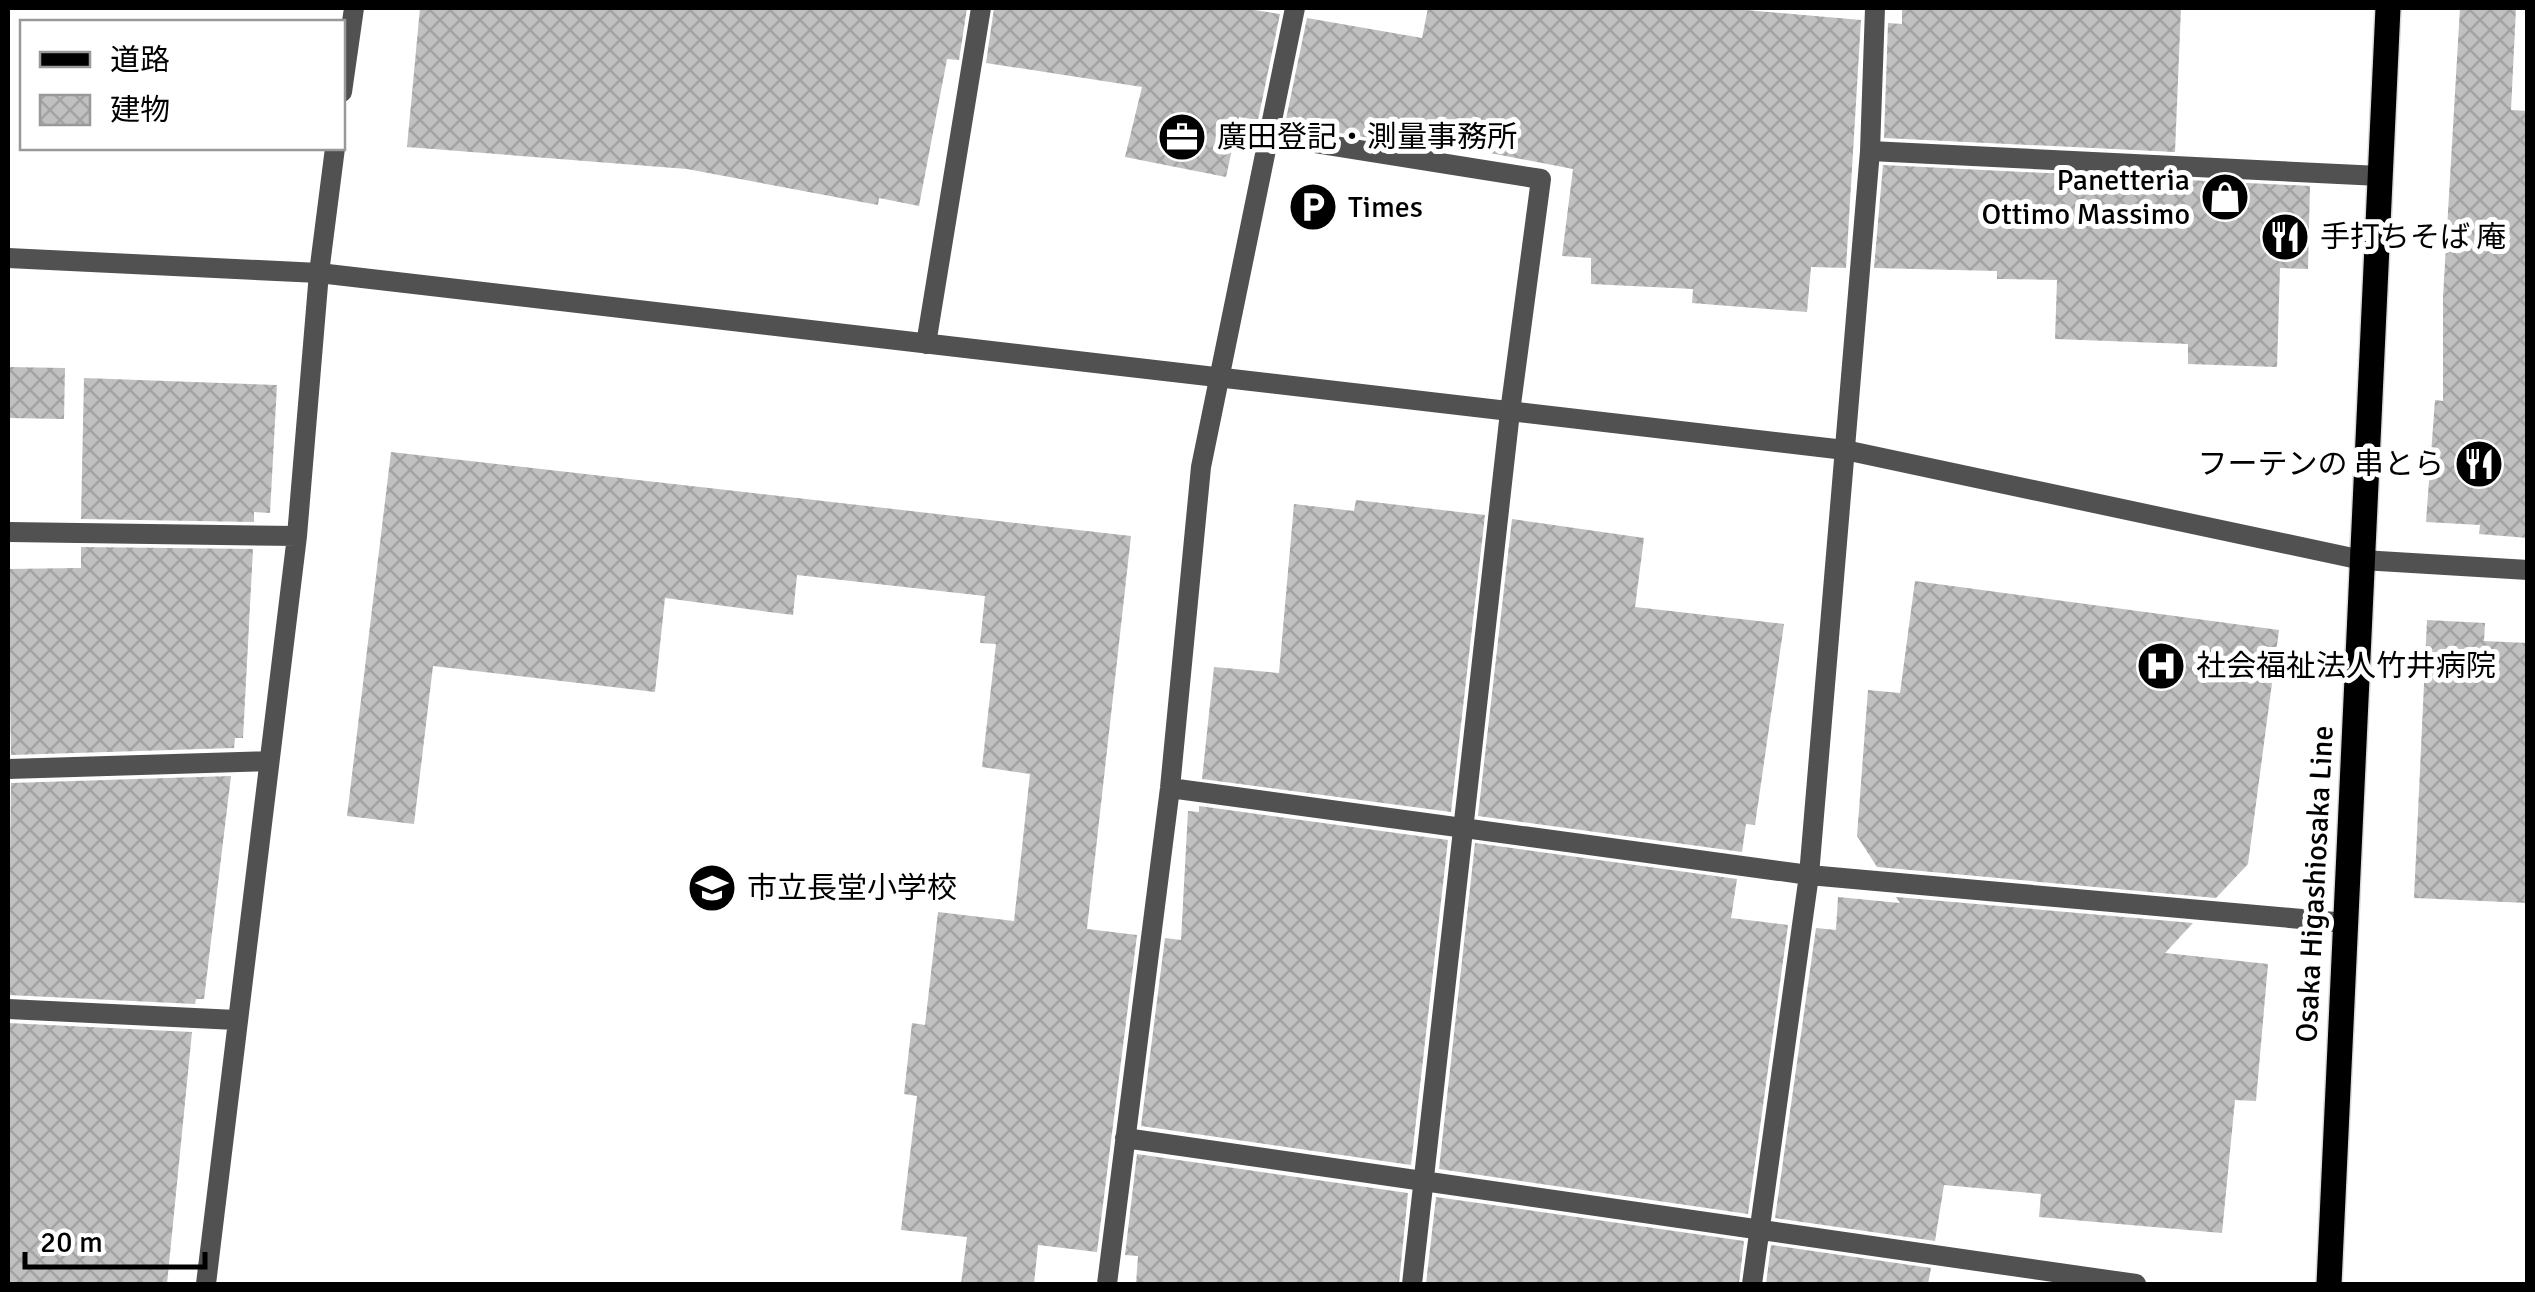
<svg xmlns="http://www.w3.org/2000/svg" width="2535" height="1292" font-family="Signika,'Noto Sans JP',sans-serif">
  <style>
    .building { fill: url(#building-cross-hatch) }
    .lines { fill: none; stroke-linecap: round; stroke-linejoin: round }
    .primary-casing { stroke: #dbdbdb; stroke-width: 28 }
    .minor { stroke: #515151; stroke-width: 20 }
    .tertiary { stroke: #515151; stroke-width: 20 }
    .primary { stroke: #000; stroke-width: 25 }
    .labels { text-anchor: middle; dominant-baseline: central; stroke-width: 10; stroke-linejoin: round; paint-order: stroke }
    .poi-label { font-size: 30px; fill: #000; stroke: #fff; text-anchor: start }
    .street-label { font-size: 30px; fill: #000; stroke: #fff }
  </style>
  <defs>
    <pattern id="building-cross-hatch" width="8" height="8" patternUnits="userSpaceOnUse" patternTransform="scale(2.5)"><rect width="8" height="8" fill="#c0c0c0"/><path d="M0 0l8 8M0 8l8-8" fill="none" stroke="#a3a3a3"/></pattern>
  </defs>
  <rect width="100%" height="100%" fill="#fff"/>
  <path class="building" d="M420 8H967L959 60 947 59 919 206 879 198 878 205 687 169 407 147Z
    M994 8H1242L1280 14 1258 120 1239 117 1226 177 1125 157 1142 87 986 63Z
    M1428 8H1722L1861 20 1846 268 1811 267 1807 312 1692 303 1693 289 1591 284V258L1562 256 1573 169 1402 136 1401 143 1285 124 1307 18 1422 38Z
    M1902 8H2181L2175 152 1884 138 1888 23 1902 24Z
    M2460 8H2516L2511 110 2528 111V538L2479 534 2480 525 2426 522 2435 400 2443 401V297Z
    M1883 165 2310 186 2308 269 2280 268 2277 367 2188 364V344L2055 339 2057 280 1997 279V271L1874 268Z
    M8 367 65 368 64 419 8 418Z
    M84 378 277 385 270 513 254 512V522L81 519Z
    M391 452 1131 536 1087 929 1137 935 1097 1252 1038 1245 1034 1284H961L967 1237 901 1230 917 1096 904 1094 912 1023 925 1025 938 912 1014 921 1030 774 982 767 996 644 980 643 985 596 797 575 793 615 665 598 655 692 433 666 414 824 347 816Z
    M1356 500 1485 515 1451 812 1202 779 1214 667 1279 673 1294 504 1354 511Z
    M1512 519 1644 538 1635 607 1784 624 1755 825 1746 824 1742 852 1478 816Z
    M81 547 253 549 243 738H235L234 748 11 755 8 569 81 568Z
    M1915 581 2279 630 2248 864 2216 898 1877 867 1857 836 1868 690 1900 693Z
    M2427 620 2485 623 2484 641 2528 643V903L2414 898Z
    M231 776 204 999H196L195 1004 8 995 11 783Z
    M1199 806 1448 840 1411 1165 1141 1126 1165 938 1181 940 1188 811 1199 812Z
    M1475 843 1737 879 1731 918 1788 925 1748 1214 1439 1169Z
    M1838 897 1900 903 1896 897 2193 923 2165 953 2268 964 2256 1101 2235 1100 2222 1233 2039 1217 2041 1194 1944 1185 1935 1241 1775 1218 1816 928 1836 930Z
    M8 1023 192 1032 167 1284H8Z
    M1137 1154 1408 1193 1399 1284H1136L1138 1256 1125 1255Z
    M1436 1197 1744 1241 1739 1284H1426Z
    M1771 1245 1931 1268 1928 1284H1766Z"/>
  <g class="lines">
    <g class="primary-casing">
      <path id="primary" d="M2329 1284 2388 8"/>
    </g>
    <path class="minor" d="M342 92 354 8
      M1271 136 1541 179 1510 412 1412 1284
      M1870 151 2380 176
      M926 344 981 8
      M8 532 297 536
      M8 769 269 761
      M1170 788 1809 875 2346 923
      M8 1009 236 1020
      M1125 1138 2136 1284
      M206 1284 297 536 319 273 335 148
      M1107 1284 1170 788 1201 467 1295 8
      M1752 1284 1809 875 1870 151 1875 8"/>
    <path class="tertiary" d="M8 258 319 273 1845 450 2362 560 2528 570"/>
    <use href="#primary" class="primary"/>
  </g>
  <defs>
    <g id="office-disc" transform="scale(2.5)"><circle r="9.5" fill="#000" stroke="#fff"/><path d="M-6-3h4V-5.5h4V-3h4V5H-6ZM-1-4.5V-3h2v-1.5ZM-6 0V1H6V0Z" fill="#fff"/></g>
    <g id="shop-disc" transform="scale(2.5)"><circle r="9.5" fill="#000" stroke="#fff"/><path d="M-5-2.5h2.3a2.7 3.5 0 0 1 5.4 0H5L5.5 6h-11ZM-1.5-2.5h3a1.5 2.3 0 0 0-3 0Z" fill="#fff"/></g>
    <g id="parking-disc" transform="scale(2.5)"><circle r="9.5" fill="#000" stroke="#fff"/><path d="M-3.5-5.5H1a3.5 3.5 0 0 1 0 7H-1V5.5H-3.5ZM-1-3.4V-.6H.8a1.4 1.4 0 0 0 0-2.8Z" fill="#fff"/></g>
    <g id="restaurant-disc" transform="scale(2.5)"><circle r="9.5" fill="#000" stroke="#fff"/><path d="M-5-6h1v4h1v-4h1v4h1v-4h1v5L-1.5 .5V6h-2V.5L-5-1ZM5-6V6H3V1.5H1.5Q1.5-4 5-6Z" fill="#fff"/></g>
    <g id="hospital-disc" transform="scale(2.5)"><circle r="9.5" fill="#000" stroke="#fff"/><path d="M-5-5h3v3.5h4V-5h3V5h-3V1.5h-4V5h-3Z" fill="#fff"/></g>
    <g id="school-disc" transform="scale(2.5)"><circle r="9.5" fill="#000" stroke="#fff"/><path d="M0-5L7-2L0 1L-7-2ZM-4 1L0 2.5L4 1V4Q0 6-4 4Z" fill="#fff"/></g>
  </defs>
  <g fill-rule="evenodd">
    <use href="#office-disc" x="1182" y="137"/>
    <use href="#shop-disc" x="2225" y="197"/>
    <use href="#parking-disc" x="1313" y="207"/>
    <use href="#restaurant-disc" x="2285" y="237"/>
    <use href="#restaurant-disc" x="2479" y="464"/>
    <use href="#hospital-disc" x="2161" y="666"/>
    <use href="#school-disc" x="712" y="888"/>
  </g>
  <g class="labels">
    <g class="poi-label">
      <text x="1217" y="137">廣田登記・測量事務所</text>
      <text x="2190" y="180" text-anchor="end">Panetteria<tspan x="2190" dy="34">Ottimo Massimo</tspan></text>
      <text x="1348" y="207">Times</text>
      <text x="2320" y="237">手打ちそば 庵</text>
      <text x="2444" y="464" text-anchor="end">フーテンの 串とら</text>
      <text x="2196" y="666">社会福祉法人竹井病院</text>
      <text x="747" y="888">市立長堂小学校</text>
    </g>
    <g class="street-label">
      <text transform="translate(2315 884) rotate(-87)">Osaka Higashiosaka Line</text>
    </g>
  </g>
  <rect width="2535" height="1292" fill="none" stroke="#000000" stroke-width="20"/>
  <rect x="20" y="20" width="325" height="130" fill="#ffffff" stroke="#999999" stroke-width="2.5"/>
  <rect x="40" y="52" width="50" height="15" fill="#000000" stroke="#999999" stroke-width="2.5"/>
  <text x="110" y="70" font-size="30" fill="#000000">道路</text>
  <rect x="40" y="95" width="50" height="30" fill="url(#building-cross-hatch)" stroke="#999999" stroke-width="2.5"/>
  <text x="110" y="120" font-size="30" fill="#000000">建物</text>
  <path d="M25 1252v15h180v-15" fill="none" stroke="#000000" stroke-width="5"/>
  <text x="40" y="1252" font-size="30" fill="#000000" stroke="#ffffff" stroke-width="8" paint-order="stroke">20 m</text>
</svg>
